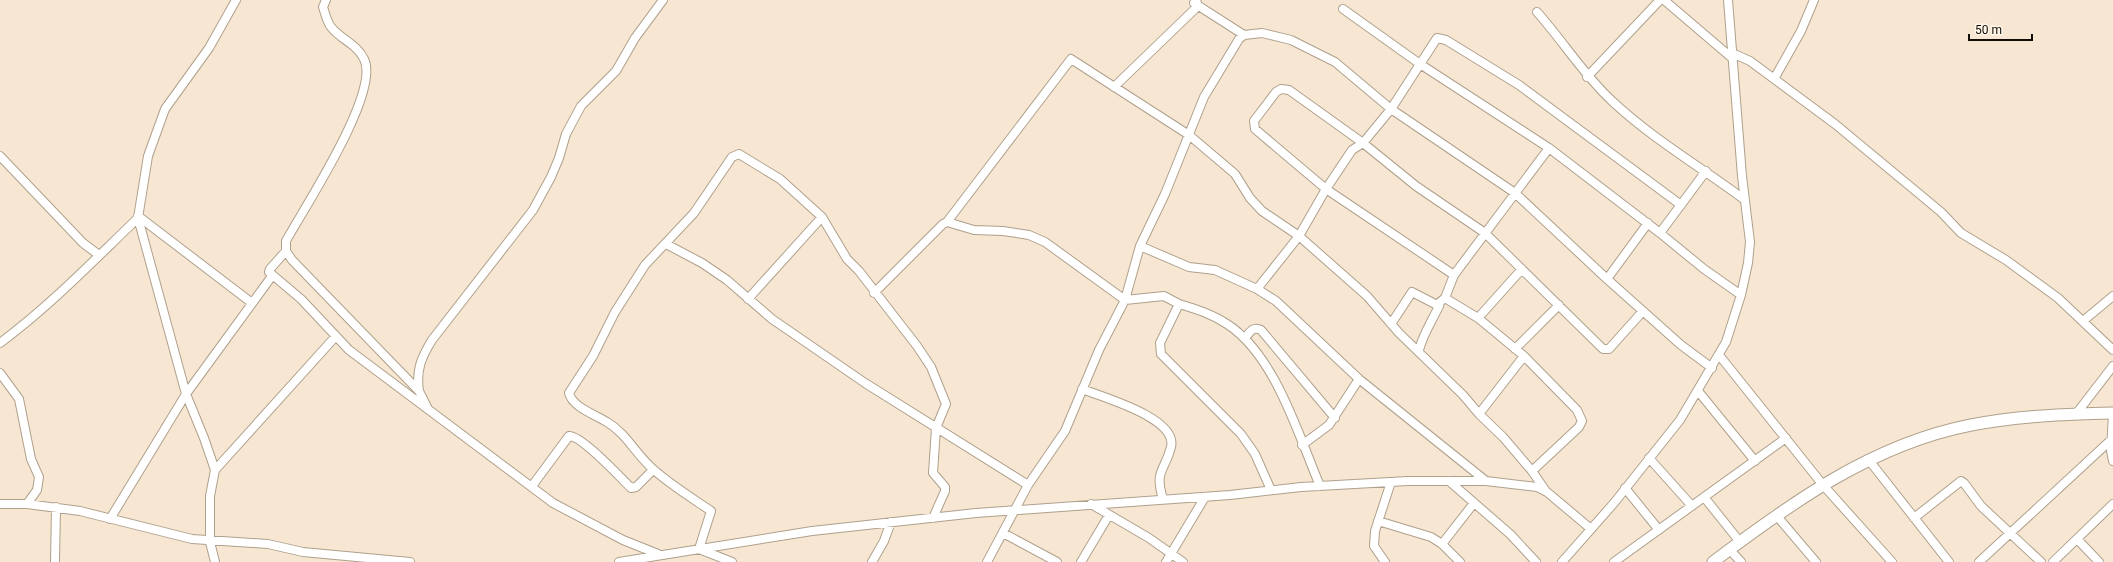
<svg xmlns="http://www.w3.org/2000/svg" width="2113" height="562" font-family="Roboto,sans-serif">
  <style>
    .lines { fill: none; stroke-linecap: round; stroke-linejoin: round }
    .street-casing { stroke: #afa08c; stroke-width: 10 }
    .secondary-casing { stroke: #afa08c; stroke-width: 13 }
    .street { stroke: #fff; stroke-width: 8 }
    .secondary { stroke: #fff; stroke-width: 11 }
  </style>
  <rect width="100%" height="100%" fill="#f7e7d2"/>
  <g class="lines">
    <g class="street-casing">
      <path id="street" d="M326 0 323 7C325 13 327 22 331 27 340 39 357 44 364 59 381 92 304 208 286 241V251L292 260 419 391 428 409
        M1664 0 1732 58
        M1194 3 1244 35
        M1343 9 1420 64 1549 148 1660 233 1704 269 1741 295
        M1537 12C1563 41 1583 74 1611 100 1651 138 1701 167 1745 200
        M1732 53 1750 61 1835 124 1941 212 1961 233 2006 260 2058 298 2113 350
        M1587 77 1660 0
        M1774 79 1801 31 1814 0
        M1114 87 1198 6 1196 0
        M0 156 83 243 99 255
        M138 216 252 303
        M947 222 974 230 1003 231 1029 235 1045 242 1125 300 1164 296 1179 304 1160 343 1161 354 1241 434 1255 454 1271 490
        M1660 233 1706 171
        M666 244 702 263 727 280 772 319 865 383 1028 485
        M1140 246 1189 267 1215 270 1257 289 1276 301 1359 379 1486 481
        M286 251 270 269 269 272 301 299 349 350 553 503 623 540 658 554
        M1454 275 1326 189 1255 129 1254 121 1276 92 1281 89 1289 90 1363 143 1416 186 1485 233 1603 349H1609L1643 311
        M1607 279 1648 223
        M1257 289 1299 236 1326 189 1352 150 1363 143 1391 109 1437 38 1446 40 1519 85 1681 205
        M874 293 943 224 947 222 1071 59 1189 135 1235 174 1250 198 1262 211 1299 236 1367 296 1399 333 1463 395 1479 414 1503 437 1532 471 1545 490
        M1445 298 1478 318 1524 356 1479 414
        M748 299 822 217
        M1179 304C1196 309 1212 314 1227 324 1275 355 1298 434 1320 486
        M1478 318 1522 269
        M2083 321 2113 296
        M1391 324 1412 292 1439 306 1440 302 1445 298 1454 275 1549 148
        M1245 338C1250 332 1253 326 1261 330L1335 418
        M0 343C50 306 93 261 138 218
        M1515 349 1559 305
        M1419 350C1423 334 1432 321 1439 306
        M1719 355 1823 485 1892 562
        M1524 356 1577 410 1582 421 1579 427 1532 471
        M0 373 19 399 31 459 39 477 37 490 27 504
        M1082 389C1102 397 1178 418 1171 447 1165 471 1154 470 1163 499
        M419 391C416 370 421 358 432 340L533 210 551 177 559 158 566 134 581 106 616 71 635 38 663 0
        M1698 391 1755 461
        M2113 413 2111 451 2113 461
        M2076 414 2113 366
        M1302 445 1329 425 1359 379
        M1649 458 1692 506
        M1868 459 1949 562
        M215 470 336 336
        M1449 481 1510 534 1536 562
        M532 486 569 436C581 435 621 478 631 488L636 487 653 470
        M1625 488 1659 530
        M1704 497 1740 542
        M0 504H27L80 511 192 539 268 544 303 552 410 562
        M1091 504 1149 538 1183 562
        M1776 515 1816 562
        M1914 518 1961 481 1964 483 1981 506 2041 562
        M110 519 186 394 272 276
        M1378 521 1431 537 1442 544 1460 562
        M1003 533 1057 562
        M2078 540 2099 562
        M1442 544 1474 503
        M699 549 711 511C692 498 671 485 654 470 636 455 627 434 607 422 596 415 572 407 569 393L593 356 615 312 645 265 694 213 732 157 739 154 780 179 822 217 847 259 859 271 917 346 931 367 946 404 936 428 933 473 945 487V491L933 518
        M699 549 732 562
        M1730 550 1741 562
        M55 562 56 507
        M215 562 210 542V496L215 470 204 438 186 394 138 218 148 156 165 109 209 48 236 0
        M619 562 812 531 976 513 1230 495 1301 487 1408 481H1486L1537 487 1547 492 1591 529
        M872 562 884 541 891 522
        M987 562 1028 485 1065 431 1099 350 1125 300 1140 246 1165 194 1204 97 1239 39 1244 35 1262 33 1291 40 1335 62 1391 109 1515 193 1607 279 1681 345 1712 368
        M1081 562 1109 515
        M1166 562 1205 497
        M1385 562 1374 546 1375 531 1391 482
        M1562 562 1614 503 1680 420 1726 342 1741 295 1748 263 1750 242 1742 176 1728 0
        M1614 562 1786 438
        M1979 562 2111 440
        M2053 562 2113 504"/>
    </g>
    <g class="secondary-casing">
      <path id="secondary" d="M1713 562C1791 503 1873 444 1971 425 2018 416 2066 414 2113 413"/>
    </g>
    <use href="#street" class="street"/>
    <use href="#secondary" class="secondary"/>
  </g>
  <path d="M1969 34v6h63v-6" fill="none" stroke="#100b05" stroke-width="2"/>
  <text x="1975" y="34" font-size="12" fill="#100b05" stroke="#fff6e8" stroke-width="3" paint-order="stroke">50 m</text>
</svg>
